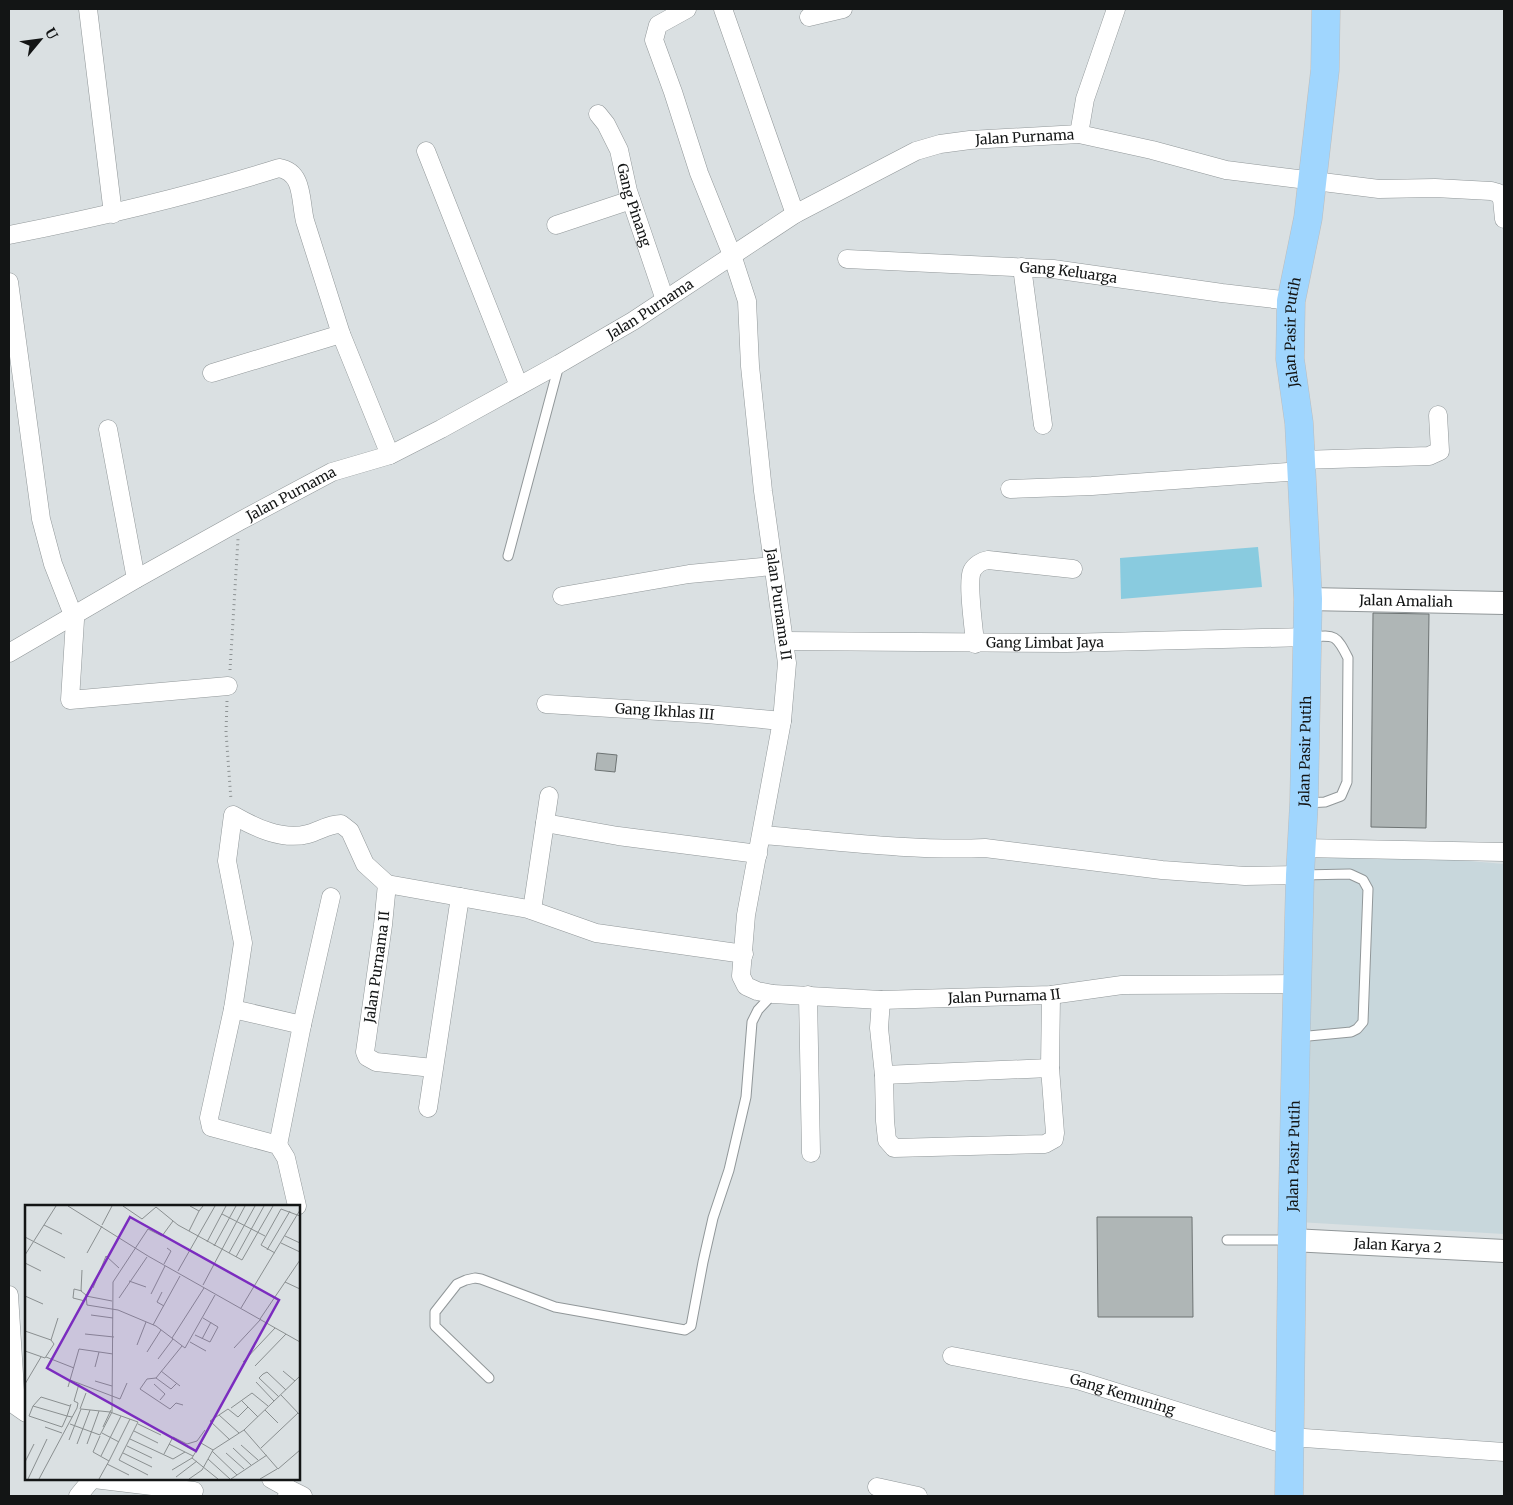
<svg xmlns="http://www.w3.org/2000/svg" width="1513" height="1505" font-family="Merriweather,serif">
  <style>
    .built { fill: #c8d7dc }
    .green { fill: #89cbdf }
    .building { fill: #afb6b6; stroke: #6d7373 }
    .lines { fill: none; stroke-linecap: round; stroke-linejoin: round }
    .service-casing { stroke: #919799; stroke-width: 11 }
    .minor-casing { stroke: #919799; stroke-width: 19 }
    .tertiary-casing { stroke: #919799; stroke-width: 24 }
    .trunk-casing { stroke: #bdbdbd; stroke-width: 29 }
    .path { stroke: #8e9394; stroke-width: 3; stroke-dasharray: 1 4; stroke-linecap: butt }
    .service { stroke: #fff; stroke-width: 9 }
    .minor { stroke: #fff; stroke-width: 18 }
    .tertiary { stroke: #fff; stroke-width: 22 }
    .trunk { stroke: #a0d6fe; stroke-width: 28 }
    .labels { text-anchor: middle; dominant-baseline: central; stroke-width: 4; stroke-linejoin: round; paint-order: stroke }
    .street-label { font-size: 14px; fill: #131515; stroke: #dae0e2 }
    .inset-road { fill: none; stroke: #8a8f90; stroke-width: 1 }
    .view { fill: #7b2cbf; fill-opacity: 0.15; stroke: #7b2cbf; stroke-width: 2.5 }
    .inset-edge { fill: none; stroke: #131515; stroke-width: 2.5 }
  </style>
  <rect width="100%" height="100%" fill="#dae0e2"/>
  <path class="built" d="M1312 847 1504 864V1234L1298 1222Z"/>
  <path class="green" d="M1258 547 1262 587 1121 599 1120 558Z"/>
  <path class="building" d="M1373 613 1429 614 1426 828 1371 827Z
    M597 753 617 755 615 772 595 770Z
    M1097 1217H1192L1193 1317H1098Z"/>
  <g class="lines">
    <g class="service-casing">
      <path id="service" d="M508 556 559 365
        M1307 803 1325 802 1341 796 1347 782 1348 658C1336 634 1335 635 1309 637
        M1298 1037 1351 1032 1357 1029 1363 1022 1368 889 1363 880 1350 874 1302 875
        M1227 1240H1289
        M489 1378 435 1326V1312L457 1284 466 1280 475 1278 481 1279 555 1307 685 1330 691 1326 703 1262 713 1218 729 1170 746 1097 752 1022 758 1010 773 994"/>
    </g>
    <g class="minor-casing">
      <g id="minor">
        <path d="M88 9 113 214"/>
        <path id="s1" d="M687 9 658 25 654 40 673 92 699 173 732 255 747 301 750 366 763 491 787 663 782 721 746 915 741 976 746 986 757 991 773 994 881 1000 1051 995 1122 985 1297 984"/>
        <path d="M723 9 795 214"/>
        <path d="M809 17 843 9"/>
        <path id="s2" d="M598 114 606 124 619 150 628 191 665 300"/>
        <path d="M1079 134 1085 99 1116 9"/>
        <path d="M426 151 519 386"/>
        <path d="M556 225 631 200"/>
        <path d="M9 235C100 217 190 196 279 168 304 172 300 201 305 221L341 334 390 455"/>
        <path id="s3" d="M847 259 1053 269 1222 293 1291 301"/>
        <path d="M1022 267 1043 425"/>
        <path d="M9 282 41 519 53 564 75 620 70 700 228 686"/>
        <path d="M212 373 341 334"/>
        <path d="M108 429 136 579"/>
        <path d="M1301 460 1429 456 1440 451 1438 415"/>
        <path d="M1010 489 1092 486 1301 471"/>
        <path d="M562 596 689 574 773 566"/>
        <path id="s4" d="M784 641 1066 643 1307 637"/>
        <path d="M975 644C974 628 967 583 972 571 975 565 982 561 988 560L1073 569"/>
        <path id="s5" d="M9 653 136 579 240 521 332 472 390 455 441 429 559 364 633 321 795 214 916 151 940 144 970 140 1079 134 1152 150 1226 170 1379 189 1435 188 1491 191 1498 193 1502 199 1504 219"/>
        <path id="s6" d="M546 704 707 714 782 721"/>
        <path d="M545 823 618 836 758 854"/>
        <path d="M762 835C836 841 911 851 985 848L1162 870 1245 876 1300 875"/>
        <path d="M1302 848 1504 852"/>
        <path d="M532 910 549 796"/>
        <path d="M808 995 811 1153"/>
        <path d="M881 1000 879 1028 884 1075 885 1121 887 1140 894 1148 1045 1144 1054 1139 1055 1133 1050 1068 1051 995"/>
        <path d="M233 1009 302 1025 331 897"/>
        <path id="s7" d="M433 1068 376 1062 367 1057 365 1052 383 925 387 884 528 909 596 933 744 954"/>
        <path d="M884 1075 1050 1068"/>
        <path d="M428 1108 460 897"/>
        <path d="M278 1145 302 1025"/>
        <path d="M297 1206 286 1158 278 1145 211 1127 209 1118 233 1009 243 943 227 861 233 815C254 827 282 841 308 834 319 831 329 824 341 824L350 831 365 864 387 884"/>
        <path d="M9 1295 16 1406 26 1413"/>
        <path id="s8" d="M952 1356 1077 1380 1290 1446"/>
        <path d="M1290 1437 1504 1452"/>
        <path d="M94 1479 194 1491"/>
        <path d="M271 1479 289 1489"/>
        <path d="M877 1487 918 1496"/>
        <path d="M78 1496 92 1479"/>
        <path d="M287 1496 289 1489 303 1496"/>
      </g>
    </g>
    <g class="tertiary-casing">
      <g id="tertiary">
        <path id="s9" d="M1308 599 1504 603"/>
        <path id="s10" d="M1292 1240 1504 1251"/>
      </g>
    </g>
    <g class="trunk-casing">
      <g id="trunk">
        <path id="s11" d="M1289 1496 1292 1240 1296 1037 1300 875 1304 802 1308 599 1299 423 1290 359 1291 301 1308 218 1325 70 1326 9"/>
      </g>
    </g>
    <path class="path" d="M230 670 238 539
      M227 701 226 732 231 800"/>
    <use href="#service" class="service"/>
    <use href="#minor" class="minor"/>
    <use href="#tertiary" class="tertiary"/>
    <use href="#trunk" class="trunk"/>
  </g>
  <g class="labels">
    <g class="street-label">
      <text stroke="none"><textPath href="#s5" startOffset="1149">Jalan Purnama</textPath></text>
      <text stroke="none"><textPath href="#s2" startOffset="99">Gang Pinang</textPath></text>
      <text stroke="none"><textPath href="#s3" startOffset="222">Gang Keluarga</textPath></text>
      <text stroke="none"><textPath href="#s5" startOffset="729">Jalan Purnama</textPath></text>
      <text stroke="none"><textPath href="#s11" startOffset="1165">Jalan Pasir Putih</textPath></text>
      <text stroke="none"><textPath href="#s5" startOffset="324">Jalan Purnama</textPath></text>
      <text stroke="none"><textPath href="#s9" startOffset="98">Jalan Amaliah</textPath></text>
      <text stroke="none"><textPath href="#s1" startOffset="631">Jalan Purnama II</textPath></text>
      <text stroke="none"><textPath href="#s4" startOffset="261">Gang Limbat Jaya</textPath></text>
      <text stroke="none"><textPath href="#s6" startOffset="119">Gang Ikhlas III</textPath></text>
      <text stroke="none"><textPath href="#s11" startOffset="745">Jalan Pasir Putih</textPath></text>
      <text stroke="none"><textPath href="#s7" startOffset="159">Jalan Purnama II</textPath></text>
      <text stroke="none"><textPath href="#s1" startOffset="1278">Jalan Purnama II</textPath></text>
      <text stroke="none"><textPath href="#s11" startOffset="340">Jalan Pasir Putih</textPath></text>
      <text stroke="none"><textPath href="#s10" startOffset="106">Jalan Karya 2</textPath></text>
      <text stroke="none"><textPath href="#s8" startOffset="175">Gang Kemuning</textPath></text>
    </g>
  </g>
  <g transform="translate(25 1205)">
    <rect width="275" height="275" fill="#dae0e2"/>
    <path class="inset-road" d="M43 1 123 51 275 137M98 1 117 14 131 2M165 1 174 6 178 1M131 2 153 20 217 55 248 1M197 9 240 31M19 20 37 29M77 20 87 1M164 26 174 6M260 31 275 38M0 32 40 53M182 37 201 1M256 38 275 47M189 41 211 1M242 45 265 6M62 48 77 21M204 48 230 1M250 48 236 40 256 4 275 11M0 50 31 1M211 52 239 1M0 58 16 66M139 59 146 46 142 43M57 65 56 86 61 90 62 100 93 105 131 121 160 143 190 90M153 66 190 1M104 76 121 82M260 77 275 84M178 80 220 1M68 83 81 51 94 63M57 86 49 84 48 93 60 96M137 87 132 97 139 101M126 89 140 61M0 91 18 99M61 91 87 96M94 93 122 52M216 103 275 5M66 110 88 113M235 114 275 55M128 120 155 71M0 126 26 135 29 139 20 153 0 146M60 129 89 132M170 130 185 137 193 122 178 113M147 133 179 83M177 134 186 117M26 135 33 113M165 137 181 146M112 140 121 117M209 143 236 114M122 147 136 125M21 152 49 163M133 154 148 134M218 157 250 123M230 161 261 129M70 162 74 147M136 166 155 181M258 166 270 176M131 173 122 174 115 184 145 204 151 198 158 200M45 175 95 194 102 178M70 176 87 181M231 177 249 196M152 178 146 184 131 173 157 141M0 179 16 152M129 179 140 189 135 195M43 182 54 144 88 149M256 190 275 210M254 192 234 173 238 169 242 167 261 185M216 195 233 212M46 199 42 211 38 220 37 222 4 211 8 201 42 211 47 212M8 201 16 192 45 201M206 203 227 188 243 201M55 204 61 188M240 205 253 218M194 210 214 228M45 219 75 230M113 219 136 230M20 222 37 228M78 222 86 205M219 225 253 264 275 245M109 226 133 238M77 228 94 237M75 230 87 207 88 77 123 24 137 31 148 16M105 234 148 254 160 247M44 235 56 204 85 207 113 217 94 255 123 270M205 235 185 216 203 204 213 212 223 202M52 239 65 205M62 239 74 206M144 239 168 251M216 240 233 255M102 241 127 253M208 243 226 260M236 243 273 208M188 245 219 225 275 171M187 246 212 270M98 248 127 262M201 248 219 264M139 249 148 232 162 239 172 236 180 225M76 251 96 211M167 253 176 238 188 245M183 254 205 274M84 256 105 214M0 257 9 239M82 259 104 270M147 265 167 253 193 274M151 272 172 256M3 274 22 234M14 274 52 203 53 198 49 196 54 179M74 274 84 256 68 247 75 231M164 274 177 265 188 245M206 274 242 250M235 274 252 264"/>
    <path class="view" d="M105 12 254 95 171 246 22 163Z"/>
    <rect width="275" height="275" class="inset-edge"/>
  </g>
  <rect width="1513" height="1505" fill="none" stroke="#131515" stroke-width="20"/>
  <g transform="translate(40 40) rotate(61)" stroke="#dae0e2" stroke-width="4" paint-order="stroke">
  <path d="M0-4L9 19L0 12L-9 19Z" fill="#131515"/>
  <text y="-8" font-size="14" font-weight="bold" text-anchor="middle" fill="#131515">U</text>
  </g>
</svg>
